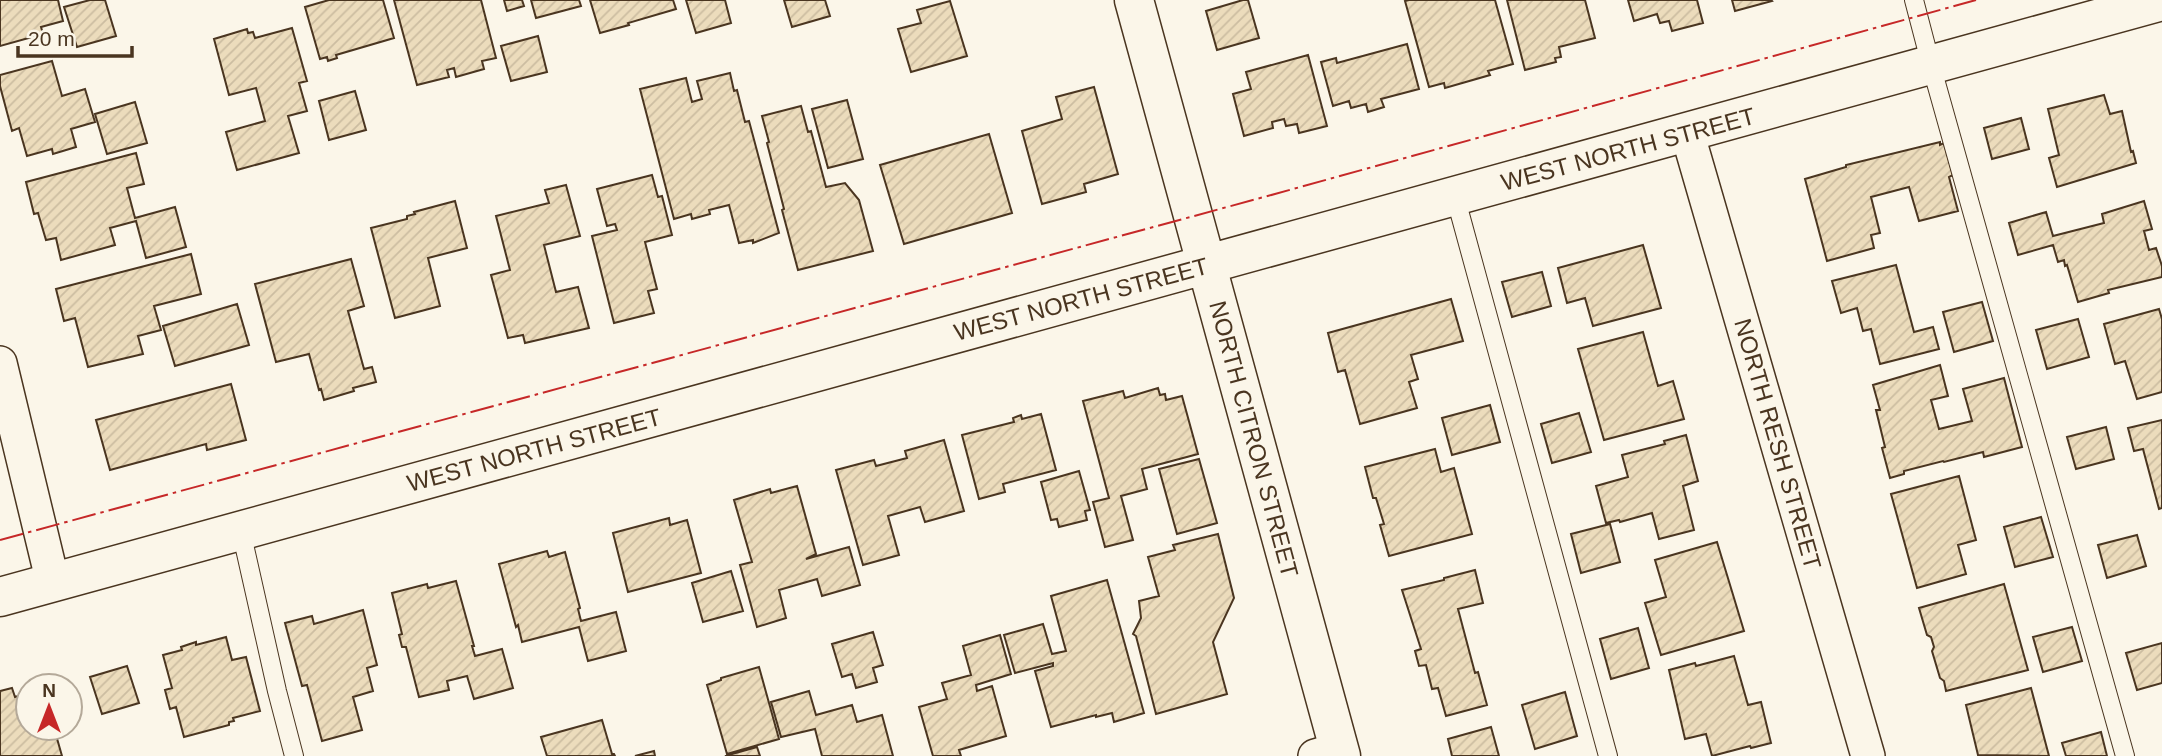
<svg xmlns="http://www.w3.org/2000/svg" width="2162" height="756" font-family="Arial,sans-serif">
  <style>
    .building { fill: url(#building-hatch); stroke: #4a3520; stroke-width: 2 }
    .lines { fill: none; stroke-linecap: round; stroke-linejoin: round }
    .lane-casing { stroke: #4a3520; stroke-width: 20 }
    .street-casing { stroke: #4a3520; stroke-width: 36 }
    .secondary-casing { stroke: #4a3520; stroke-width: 41 }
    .lane { stroke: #fbf6e9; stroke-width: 18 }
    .street { stroke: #fbf6e9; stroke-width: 33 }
    .secondary { stroke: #fbf6e9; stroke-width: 38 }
    .power { stroke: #c62828; stroke-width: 2; stroke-dasharray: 24 5 3.5 5; stroke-linecap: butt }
    .labels { text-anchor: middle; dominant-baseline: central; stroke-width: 5; stroke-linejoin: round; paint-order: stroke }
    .street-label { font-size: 24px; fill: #4a3520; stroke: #fbf6e9 }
  </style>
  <defs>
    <pattern id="building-hatch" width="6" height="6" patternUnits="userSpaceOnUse" patternTransform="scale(1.75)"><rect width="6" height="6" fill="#ecdcbc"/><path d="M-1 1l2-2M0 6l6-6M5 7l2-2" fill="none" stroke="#ccbda1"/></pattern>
  </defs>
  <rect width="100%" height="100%" fill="#fbf6e9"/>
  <path class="building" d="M0 0H58L63 21 41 27 43 34 0 46Z
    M90 0H105L116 36 77 47 64 7Z
    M329 0H383L394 38 336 55 337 58 328 61 327 57 320 59 305 7Z
    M394 0H481L496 58 482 61 484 69 456 77 454 68 447 70 449 77 417 85Z
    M504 0H522L524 6 507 11Z
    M531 0H579L581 6 536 18Z
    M590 0H673L676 9 628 23 629 25 600 33Z
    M686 0H725L731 23 696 33Z
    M784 0H825L830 16 792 27Z
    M1243 0H1248L1259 38 1217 50 1206 11Z
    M1409 0H1495L1513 64 1488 71 1490 75 1445 88 1444 83 1429 87 1405 1Z
    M1507 0H1585L1595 38 1559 47 1561 57 1555 58 1556 62 1525 70Z
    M1628 0H1697L1703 23 1672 31 1669 21 1660 23 1657 14 1634 21Z
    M1732 0H1771L1772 1 1735 11Z
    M950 1 967 56 911 72 898 29 921 23 917 10Z
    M292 28 307 81 299 83 307 111 288 116 299 153 237 170 226 132 265 121 256 88 229 95 214 39 247 29 248 33 253 32 255 38Z
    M538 36 547 72 511 81 501 46Z
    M1407 44 1419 89 1381 99 1384 107 1368 112 1366 104 1351 108 1349 101 1333 106 1321 62 1336 58 1337 63Z
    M1308 55 1327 126 1299 133 1297 124 1286 126 1284 119 1272 122 1273 128 1244 136 1233 94 1251 89 1246 72Z
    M52 61 62 96 85 89 95 122 71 129 76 147 53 154 52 149 27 156 19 128 12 131 0 86V75Z
    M730 73 734 91 737 90 745 122 749 121 779 233 753 243V240L739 243 729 205 709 210 710 214 692 219 691 214 674 219 640 89 686 78 692 102 702 99 697 81Z
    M1094 87 1118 174 1084 184 1086 192 1042 204 1022 131 1062 119 1056 97Z
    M355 91 366 130 329 140 319 101Z
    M2104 95 2110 114 2122 111 2131 152 2133 151 2136 163 2057 187 2049 158 2059 155 2048 109Z
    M847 100 863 159 828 168 812 109Z
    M135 102 147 143 107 154 95 114Z
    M801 106 808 132 811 131 826 187 845 183 859 200 873 251 798 270 782 210 784 209 767 143 769 142 762 116Z
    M2021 118 2029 149 1992 159 1984 128Z
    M989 134 1012 213 904 244 880 165Z
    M1940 142V145L1944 143 1953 175 1949 177 1958 211 1919 221 1909 187 1871 197 1880 233 1871 235 1874 248 1827 261 1805 179 1846 167V165Z
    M136 153 144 184 127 188 135 218 175 207 186 247 146 258 136 221 110 228 115 245 61 260 56 238 46 240 38 213 34 214 26 182Z
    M652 175 658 197 662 196 672 235 645 242 657 289 648 291 654 313 614 323 592 236 617 230 615 224 607 226 597 189Z
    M566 185 580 236 544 245 556 292 578 287 589 328 525 343 523 335 508 338 491 275 510 270 496 216 549 203 545 190Z
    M455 201 467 248 428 258 440 306 395 318 371 228 407 219V216L415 214 414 212Z
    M2144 201 2152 229 2144 231 2149 250 2156 248 2162 266V277L2108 290 2109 293 2078 302 2067 265 2065 266 2064 260 2058 262 2053 245 2018 255 2009 223 2046 212 2053 236 2104 223 2102 214Z
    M1643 245 1661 308 1593 326 1585 298 1567 303 1558 268Z
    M191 254 201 294 154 306 161 330 138 336 143 354 88 367 75 318 64 321 56 289Z
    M351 259 364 306 348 311 364 369 372 367 376 382 353 388 354 391 324 400 321 389 319 390 309 354 276 362 255 284Z
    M1896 265 1914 332 1933 327 1939 349 1880 364 1871 329 1863 331 1857 308 1841 313 1832 281Z
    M1542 272 1551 306 1512 317 1502 282Z
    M1451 299 1463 341 1411 355 1418 379 1409 382 1417 408 1360 424 1345 370 1338 372 1328 333Z
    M1982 302 1993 341 1954 352 1943 312Z
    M237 304 249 345 175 366 163 326Z
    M2159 309 2162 319V392L2137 399 2125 361 2115 364 2104 324Z
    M2078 319 2089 357 2047 369 2036 330Z
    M1643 332 1658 386 1673 381 1684 419 1604 440 1578 349Z
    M1940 365 1948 396 1931 400 1939 429 1972 421 1963 389 2004 378 2022 447 1984 457 1983 452 1944 462 1943 461 1904 471V474L1890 478 1882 448 1885 447 1876 410H1880L1873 385Z
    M231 384 246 440 207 450 206 444 110 470 96 420Z
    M1158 388 1160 395 1165 394 1166 400 1182 396 1198 454 1142 469 1147 489 1121 496 1133 540 1105 547 1093 502 1109 498 1083 401 1123 391 1125 398Z
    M1490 405 1500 442 1452 455 1442 418Z
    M1579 413 1591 452 1552 463 1541 424Z
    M1041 414 1056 470 1003 484 1005 492 979 499 962 435 1014 422 1013 418 1021 415 1022 419Z
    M2162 420V508L2159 509 2143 449 2134 451 2128 428Z
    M2106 427 2114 459 2076 469 2067 437Z
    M1686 435 1698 481 1683 486 1694 530 1659 539 1652 513 1620 522 1619 520 1606 523 1596 486 1628 477 1622 455 1665 444 1664 441Z
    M944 440 964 511 925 522 920 507 888 516 899 555 863 565 836 470 874 460 876 466 907 458 905 451Z
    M1435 449 1441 472 1454 468 1472 534 1389 556 1380 525 1384 524 1376 498H1373L1365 467Z
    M1199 459 1217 523 1177 534 1159 469Z
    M1079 471 1090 510 1085 511 1087 520 1059 527 1057 519 1051 520 1041 482Z
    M1959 476 1976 540 1958 545 1966 574 1917 588 1891 494Z
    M797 486 816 554 806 559 849 547 860 585 822 596 817 579 779 590 786 618 757 627 740 565 752 562 734 500 770 489 771 493Z
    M2041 517 2053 557 2015 567 2004 527Z
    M669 518 670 525 687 520 701 573 628 592 613 533Z
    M1610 524 1620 562 1581 573 1571 534Z
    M1218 534 1234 598 1213 642 1227 694 1156 714 1136 636 1133 634 1141 618 1139 601 1159 596 1148 557 1175 550 1173 545Z
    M2137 535 2146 566 2107 578 2098 545Z
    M1717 542 1744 631 1661 655 1645 603 1666 597 1655 560Z
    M547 551 549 557 565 552 580 608 578 609 581 621 616 612 626 651 588 661 579 627 522 642 518 625 516 627 499 564Z
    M1475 570 1483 603 1458 609 1475 673 1478 672 1487 705 1446 716 1438 688 1432 689 1426 665 1419 666 1415 651 1421 649 1402 590 1444 580V578Z
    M731 571 743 611 703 622 692 583Z
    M1107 580 1144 713 1114 722 1112 713 1096 717V715L1051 727 1035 671 1053 666V663L1015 673 1004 635 1043 624 1052 654 1066 651 1051 596Z
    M456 581 474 646H472L475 656 502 649 513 688 474 699 467 676 447 681 449 690 419 697 406 647H402L399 635 402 634 392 593 427 584 428 588Z
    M2004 584 2028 670 1946 691 1944 681 1940 678 1932 651 1934 647 1931 637 1927 635 1919 608Z
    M363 610 377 665 367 668 373 691 353 697 362 730 322 741 307 685 302 686 285 623 312 616 314 624Z
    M2072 627 2082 661 2043 672 2033 637Z
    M1638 628 1649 668 1611 679 1600 639Z
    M873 632 883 665 873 668 877 682 856 688 852 674 842 677 832 644Z
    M1000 635 1011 674 976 685 977 691 992 686 1006 736 959 750 961 756H933L919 707 947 699 942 683 971 675 963 646Z
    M226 637 232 660 246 657 260 711 233 718 234 721 229 722V725L184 737 176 707 170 709 165 690 172 688 163 655 182 650 181 647 196 642V645Z
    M2162 643V683L2137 690 2126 653Z
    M1734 656 1748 705 1761 702 1771 743 1751 748 1750 746 1712 756 1706 734 1685 739 1669 670 1695 663 1696 666Z
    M127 666 139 703 102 714 90 677Z
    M759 667 779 739 727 754 707 685 721 680V678Z
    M12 688 15 697 28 693V728H54L62 756H0V691Z
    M2031 688 2049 756 1978 755 1966 705Z
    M809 691 816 715 852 705 857 722 882 715 893 756H822L815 729 781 737 771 702Z
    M1565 692 1577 736 1535 749 1522 705Z
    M602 720 612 754H614L615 756H547L541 737Z
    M1491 727 1499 756H1452L1448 739Z
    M2101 732 2107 756H2066L2062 743Z
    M757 747 760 756H725Z
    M654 751 655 756H635Z"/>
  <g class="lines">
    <g class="lane-casing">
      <path id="lane" d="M1914 0 1931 65 2125 756
        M1455 196 1608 756
        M241 531 277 691 294 756"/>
    </g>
    <g class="street-casing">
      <path id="street" d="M1687 132 1868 756
        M0 363 53 583
        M1315 756 1339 749"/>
    </g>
    <g class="secondary-casing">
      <path id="secondary" d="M1134 0 1341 756
        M0 597 2162 1"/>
    </g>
    <use href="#lane" class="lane"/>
    <use href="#street" class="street"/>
    <use href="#secondary" class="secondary"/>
    <path class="power" d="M0 540 1264 197 1976 0"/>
  </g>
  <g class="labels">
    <g class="street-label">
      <text transform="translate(1628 149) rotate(-15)">WEST NORTH STREET</text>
      <text transform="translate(1081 299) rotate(-15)">WEST NORTH STREET</text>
      <text transform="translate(1254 439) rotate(75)">NORTH CITRON STREET</text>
      <text transform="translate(1778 444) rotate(74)">NORTH RESH STREET</text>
      <text transform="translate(534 450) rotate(-15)">WEST NORTH STREET</text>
    </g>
  </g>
  <g transform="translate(49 707)"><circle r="33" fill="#fbf6e9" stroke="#b4a999" stroke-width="2"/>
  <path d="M0-5L12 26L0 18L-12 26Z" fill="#c62828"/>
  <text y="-10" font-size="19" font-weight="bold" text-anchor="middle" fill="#4a3520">N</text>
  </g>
  <path d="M18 46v10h114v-10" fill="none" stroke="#4a3520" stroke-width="3.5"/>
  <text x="28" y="46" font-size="21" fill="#4a3520" stroke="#fbf6e9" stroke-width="5" paint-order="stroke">20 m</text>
</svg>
